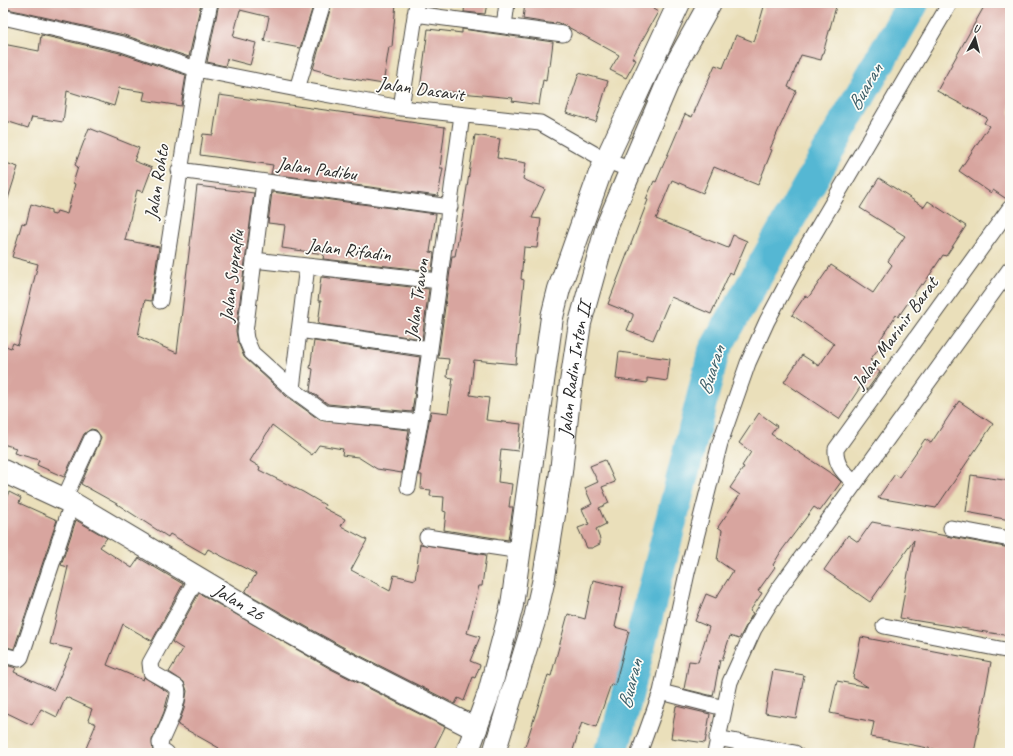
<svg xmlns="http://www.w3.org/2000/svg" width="1013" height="756" font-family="Caveat,sans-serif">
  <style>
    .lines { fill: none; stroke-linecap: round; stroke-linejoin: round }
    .river { stroke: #55b7d3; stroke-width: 32 }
    .building { fill: #d8a59f }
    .street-casing { stroke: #484640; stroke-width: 17 }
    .secondary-casing { stroke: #484640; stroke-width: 24 }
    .primary-casing { stroke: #484640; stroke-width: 24 }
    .street { stroke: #fff; stroke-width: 15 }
    .secondary { stroke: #fff; stroke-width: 22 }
    .primary { stroke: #fff; stroke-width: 22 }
    .labels { text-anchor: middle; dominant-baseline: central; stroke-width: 3.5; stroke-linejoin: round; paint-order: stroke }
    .street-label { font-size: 19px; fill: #2b2b2b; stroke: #fdfcf7 }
    .water-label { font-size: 20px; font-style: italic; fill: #3a5c66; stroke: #fdfcf7 }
  </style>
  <rect width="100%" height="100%" fill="#fdfcf7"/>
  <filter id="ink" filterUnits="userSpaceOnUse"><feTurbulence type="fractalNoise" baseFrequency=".025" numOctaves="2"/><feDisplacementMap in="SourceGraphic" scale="8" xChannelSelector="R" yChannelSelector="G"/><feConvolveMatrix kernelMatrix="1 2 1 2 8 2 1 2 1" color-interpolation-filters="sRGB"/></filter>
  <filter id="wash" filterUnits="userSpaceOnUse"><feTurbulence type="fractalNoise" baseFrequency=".012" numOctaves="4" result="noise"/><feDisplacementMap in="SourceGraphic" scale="16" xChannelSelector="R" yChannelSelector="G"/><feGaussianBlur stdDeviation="0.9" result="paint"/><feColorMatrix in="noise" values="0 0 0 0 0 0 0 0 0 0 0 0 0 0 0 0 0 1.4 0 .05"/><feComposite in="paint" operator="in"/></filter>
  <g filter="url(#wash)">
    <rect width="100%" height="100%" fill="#eadfba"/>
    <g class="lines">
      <path class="river" d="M609 753 616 739 714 351 913 3"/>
    </g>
    <g id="blocks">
      <path class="building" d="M3 3H201L189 57 124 35 3 8Z
        M219 3H314L300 48 264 41 269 17 240 10 233 37 256 43 250 65 227 59 225 66 207 62Z
        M332 3H396L392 47H389L383 84 341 77 313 69Z
        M465 3H487L485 14 464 12Z
        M525 3H656L653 9 658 12 632 58 636 60 626 78 610 70 619 55 568 27 556 22 555 24 523 19Z
        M765 3H837L821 60 801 55 788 87 796 91 770 149 772 150 758 185 714 167 703 193 672 180 656 219 728 248 733 235 747 241 733 274 730 272 711 314 671 297 653 340 627 330 633 316V314L608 304 648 200 646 199 654 181 656 182 685 114 692 117 715 65 723 68 736 35 754 42Z
        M986 3H1010V199L1008 200 993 190 991 193 959 171 989 126 984 123 987 118 937 91Z
        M428 29 462 33V29L553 42 550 66H548L546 81 543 80 539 105 512 101 513 98 420 89Z
        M41 35 120 53 186 75 181 106 143 100 145 92 119 88 114 106 67 91 63 122 32 117 28 128 3 120V44L39 51Z
        M579 73 608 81 596 122 566 113Z
        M219 95 445 127 440 168H443L438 196 271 174 273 165 200 155 203 134 213 135Z
        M89 128 139 148 134 161 152 168 143 192 137 190 125 240 159 247 151 301 145 300 138 336 177 353 197 186 254 193 236 331 238 342 244 357 286 396 320 420 409 430 402 473 377 469 358 457 342 455 343 449 319 445 312 455 272 425 250 461 260 467 259 470 303 492 325 505 324 508 345 519 341 526 367 540 351 570 390 591 394 575 415 580 420 544 486 555 482 586H479L467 633 480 637 470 661 480 665 475 678 473 677 464 701 458 698 455 704 341 646 278 611 245 592 256 574 208 549 205 554 170 534 168 537 117 504 81 484 100 441 101 437 96 430 91 429 84 434 64 477 37 465 39 460 14 453 16 448 3 444V345L11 348 13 343 18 345 38 264 12 257 22 223 26 224 31 204 51 210V214L55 215 57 211 67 214 75 184 73 183 78 167 75 165Z
        M475 135 500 139 497 158 526 163 523 179 545 189 532 218 541 219 537 248 524 247 521 279 524 280 516 364 474 360 470 395 489 398 486 420 521 424 518 451 501 449 498 482 512 484 509 507H513L508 540 444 530 446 512 443 511 444 497 430 496 431 490 421 489 422 475H419L431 411 448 413 453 378 447 377 449 359 438 358 452 256H455L463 213Z
        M3 162 18 167 6 205 3 204Z
        M879 178 924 207 928 201 966 226 946 256 943 255 923 285 921 284 898 317 896 315 880 340 883 342 870 360 873 362 870 365 880 372 867 390 861 386 839 419 784 382 802 355 819 366 834 344 792 315 805 296 808 298 831 265 873 293 892 265 888 261 905 236 860 208Z
        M272 192 436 214 430 252 434 253 432 271 323 259 324 254 282 248 285 225 268 223Z
        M321 277 429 289 422 339 318 324 321 301H318Z
        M314 341 420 357 412 412 328 404 310 391 313 369 310 368Z
        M619 352 670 359 667 381 647 378V383L616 379Z
        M959 401 993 424 936 508 878 498 895 474 899 477 925 439 931 443Z
        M759 413 777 426 771 434 835 476 841 482 820 511 814 507 782 550 773 565 775 567 758 591 762 593 750 611 753 613 739 639 730 636 722 660H720L713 696 684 689 689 661 698 662 709 627 695 621 706 594 716 598 733 571 717 560 722 530 718 527 740 495 730 488 744 467 742 466 751 452 739 443Z
        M605 460 615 482 602 487 609 503 599 508 606 524 596 529 600 539V544L592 548H587L578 528 589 524 582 509 592 504 585 488 598 482 590 466Z
        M971 475 1010 481V520L966 512Z
        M9 492 21 498 19 503 57 520 14 649 3 646V504Z
        M76 520 107 538 100 547 132 568 139 558 183 584 152 641 123 624 107 665 143 680 144 677 169 693 164 712 152 740 153 753H84L96 724 88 720 92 709 66 697 57 717 41 709 32 725 3 711V664L16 668 14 672 54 690 72 649 50 644 68 567 61 565Z
        M872 522 1010 548V636L900 618 914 540 870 602 824 570 848 535 858 542Z
        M593 580 623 587 615 627 629 631 615 685 611 684 596 727 582 722 572 753H523L548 675 551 676 568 614 585 619Z
        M199 593 329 668 445 727 432 753H216L219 748 178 725 184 709 187 691 184 682 169 672 183 649 172 642Z
        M861 637 991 662 974 753H954L871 737 874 722 830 713 837 681 868 687 853 678Z
        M773 670 804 675 796 718 765 713Z
        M676 706 710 714 705 743 671 738Z"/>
    </g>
  </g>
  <g filter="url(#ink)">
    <use href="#blocks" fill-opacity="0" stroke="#484640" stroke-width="1"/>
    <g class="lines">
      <g class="street-casing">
        <path id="street" d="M415 14 563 34
          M3 17 122 44 196 69 297 89 401 108 540 123 605 160 631 170
          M504 26 507 3
          M297 89 323 3
          M401 108 417 3
          M179 170 450 207
          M264 182 245 332 246 339 252 353 261 361 292 389 325 413 420 422
          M254 260 439 281
          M160 301 196 69 210 3
          M299 330 430 349
          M292 389 307 266
          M854 483C844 473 835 465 836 449L1010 208
          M408 487 420 422 462 115
          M64 499 92 438
          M951 528 1010 539
          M427 537 520 551
          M884 626 1010 651
          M3 655 19 659 21 657 72 503
          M661 692 724 708
          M717 738 795 753
          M167 753 161 749 160 743C165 731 182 699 177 687L151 672 150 663 197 578
          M639 753 661 692 687 573 720 443 748 363 767 321 807 246 950 3
          M715 753 730 682 754 629 778 590 1010 269"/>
      </g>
      <g class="secondary-casing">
        <g id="secondary">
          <path id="s1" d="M3 471 72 503 272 622 335 657 476 729"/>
        </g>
      </g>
      <g class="primary-casing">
        <g id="primary">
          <path d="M467 753 489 693 512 605 552 317 559 289 600 173 679 3"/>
          <path id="s2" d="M494 753 535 618 543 583 561 472 570 389 580 323 607 226 674 68 710 3"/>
        </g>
      </g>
      <use href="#street" class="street"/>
      <use href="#secondary" class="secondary"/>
      <use href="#primary" class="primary"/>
    </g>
  </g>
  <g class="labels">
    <g class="street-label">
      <text transform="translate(421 89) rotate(8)">Jalan Dasavit</text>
      <text transform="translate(317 169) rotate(8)">Jalan Padibu</text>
      <text transform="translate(157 182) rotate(-81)">Jalan Rohto</text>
      <text transform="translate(349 250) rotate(7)">Jalan Rifadin</text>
      <text transform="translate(232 276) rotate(-83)">Jalan Supraflu</text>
      <text transform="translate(417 299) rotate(-82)">Jalan Travon</text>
      <text transform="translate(895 333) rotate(-54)">Jalan Marinir Barat</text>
      <text stroke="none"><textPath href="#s2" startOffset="393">Jalan Radin Inten II</textPath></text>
      <text stroke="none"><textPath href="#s1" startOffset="270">Jalan 26</textPath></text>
    </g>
    <g class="water-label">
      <text transform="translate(865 87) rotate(-60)">Buaran</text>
      <text transform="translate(711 370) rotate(-72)">Buaran</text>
      <text transform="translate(630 684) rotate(-76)">Buaran</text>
    </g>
  </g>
  <rect width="1013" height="756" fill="none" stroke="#fdfcf7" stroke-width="16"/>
  <g transform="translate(975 38) rotate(7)" stroke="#fdfcf7" stroke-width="3" paint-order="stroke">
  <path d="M0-3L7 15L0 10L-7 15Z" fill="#2b2b2b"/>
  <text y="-6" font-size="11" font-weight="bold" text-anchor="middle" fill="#2b2b2b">U</text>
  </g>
</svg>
